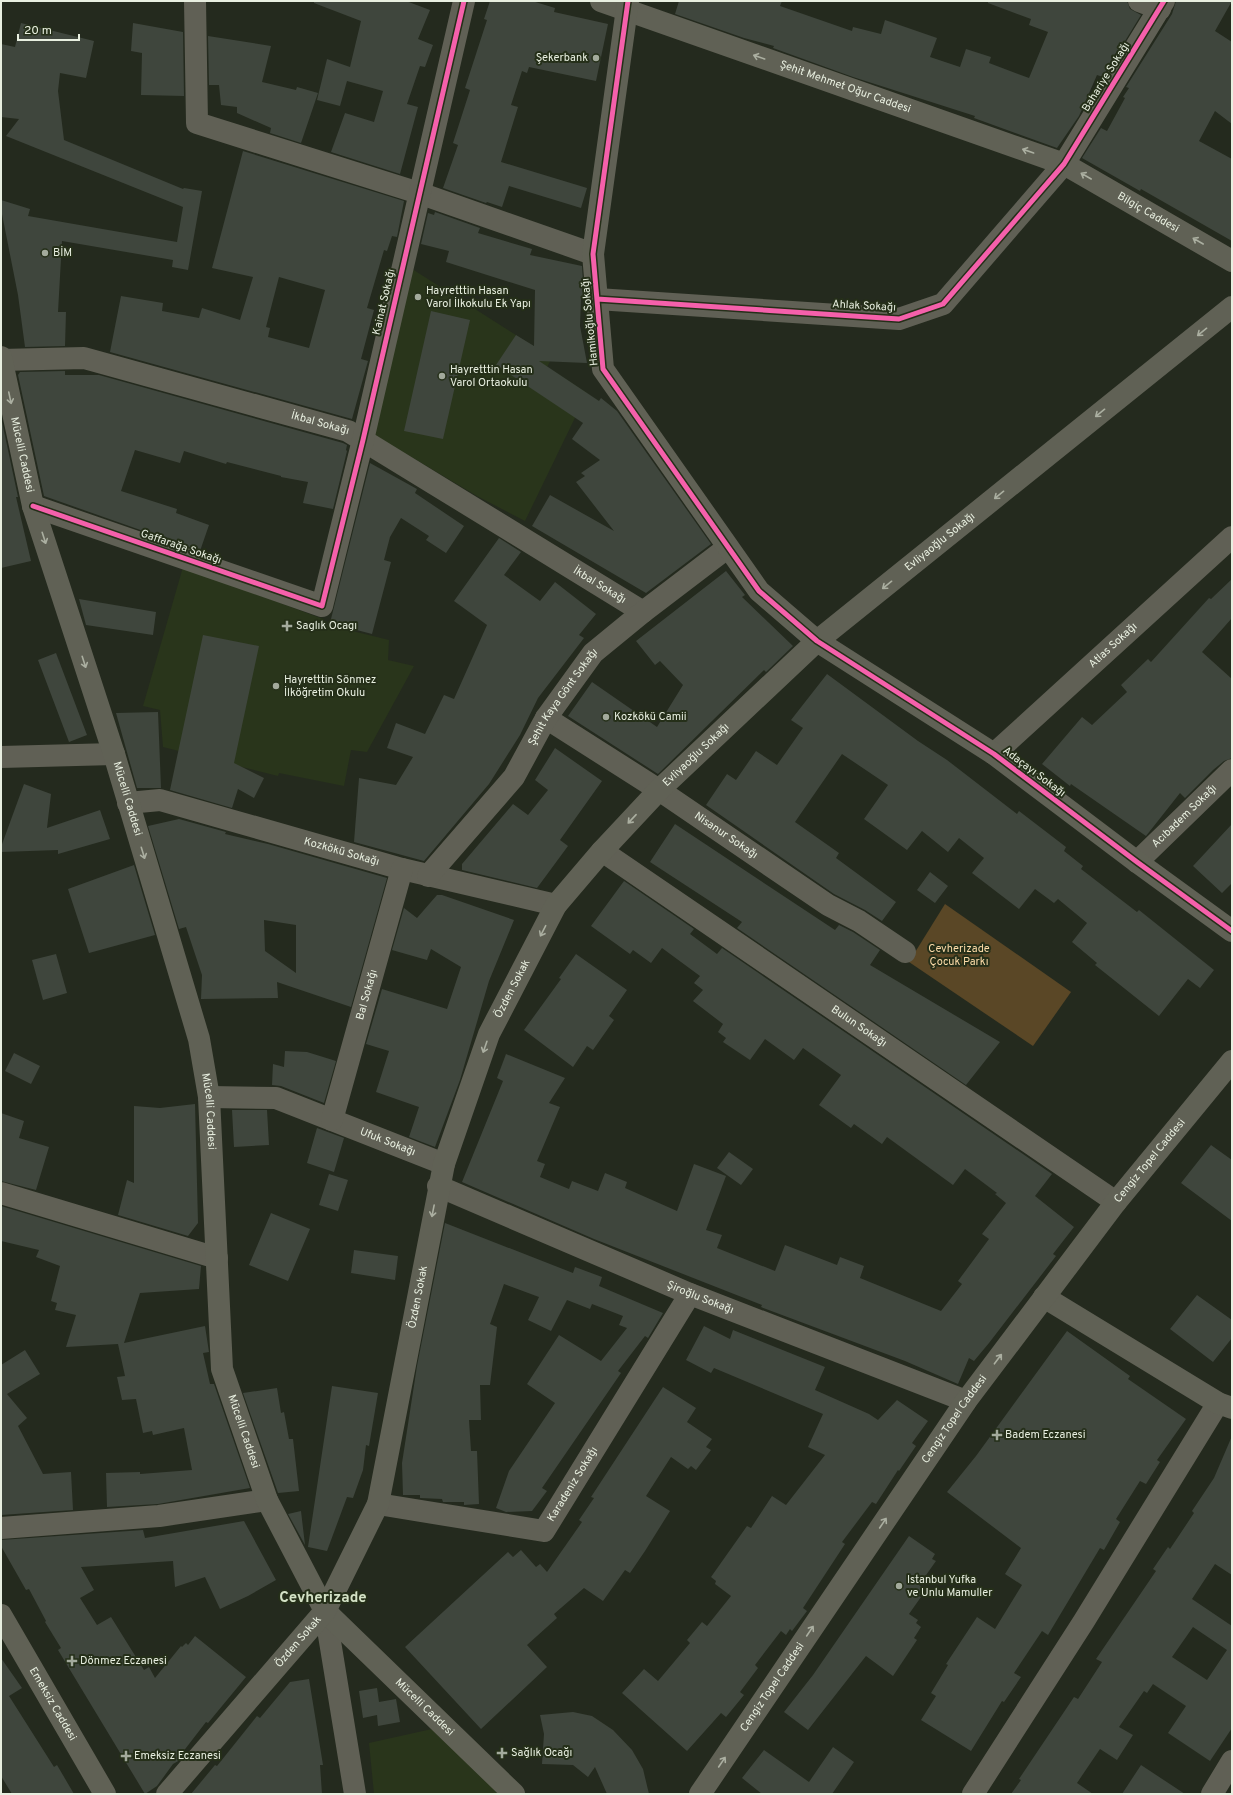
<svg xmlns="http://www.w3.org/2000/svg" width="1233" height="1795" font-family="Overpass,sans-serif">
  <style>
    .built { fill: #29351b }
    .green { fill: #5a4726 }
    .building { fill: #3f463d; fill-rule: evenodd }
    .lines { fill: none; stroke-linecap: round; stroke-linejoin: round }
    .street { stroke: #606055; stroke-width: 22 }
    .secondary { stroke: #606155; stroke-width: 22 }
    .cycleway-casing { stroke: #252f19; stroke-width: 8 }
    .cycleway { stroke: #f560ab; stroke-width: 5 }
    .oneway { stroke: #abafa1 }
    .poi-dot { fill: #a3aa9c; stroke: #252f19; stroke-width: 1.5 }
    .labels { text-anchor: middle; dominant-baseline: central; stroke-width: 4; stroke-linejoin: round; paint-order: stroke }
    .poi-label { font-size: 11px; fill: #e8efe0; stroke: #252f19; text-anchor: start }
    .street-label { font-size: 11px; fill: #e8efe0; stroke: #252f19 }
    .park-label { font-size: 11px; fill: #fcdba8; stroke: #252f19 }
    .district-label { font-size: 15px; font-weight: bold; fill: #d4e2c6; stroke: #252f19 }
  </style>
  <rect width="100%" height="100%" fill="#242a1e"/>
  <path class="built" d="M409 267 552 358 547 367 587 393 525 521 477 496 371 433Z
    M183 567 323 619 324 624 389 640 388 660 414 666 367 752 351 750 344 786 279 773 278 776 163 747 160 710 143 706Z
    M432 1729 501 1794H374L369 1743Z"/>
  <path class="green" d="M945 904 1071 992 1033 1046 909 962Z"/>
  <path class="building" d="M314 1H406L430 10 418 39 433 45 425 67 420 66 407 104 418 107 400 174 331 152 345 113 374 122 383 91 347 81 340 106 317 100 327 59 350 67 361 21 314 3Z
    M490 1H532L555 8 554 12 608 24 596 81 529 67 527 73 522 71 511 105 518 107 501 162 587 188 581 208 509 186 502 207 487 202 486 203 443 188 458 145 453 143 470 90 465 88 487 20 484 19Z
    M679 1H782L780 6 852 31 853 27 881 34 885 20 937 38 930 57 960 67 966 49 991 57 989 63 1029 78 1048 32 1029 25 1031 19 988 3V1H1127L1130 9 1141 15 1103 77 1097 75 1079 116 1057 148 974 118 975 116 853 77 773 48 774 46 744 38 675 14Z
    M1176 1H1232L1215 31 1232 42V124L1215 111 1199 141 1232 159V241L1141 189 1140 191 1082 158 1101 128 1107 131 1125 98 1123 97 1129 88 1126 87 1172 14Z
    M21 23 94 41 86 78 60 73 58 91 64 140 183 189 184 188 202 191 188 270 172 267 173 260 62 241 58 312H66L65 346 25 347 18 295 1 209V200L30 209 28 216 177 242 183 207 6 136 19 119 1 117V44L15 47Z
    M133 23 183 32 184 96 141 95 142 53 131 51Z
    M208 36 271 46 262 82 296 90 297 87 318 93 301 143 270 133 271 128 237 113V107L221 105 219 85H209Z
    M243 151 404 201 397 237 392 236 387 251 384 250 367 308 374 310 361 359 368 361 352 419 110 352 121 296 163 303 162 311 199 318 202 308 240 320 253 277 212 268ZM279 277 325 290 309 348 268 337 270 328 266 327Z
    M435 212 480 228 478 233 532 249 530 255 582 266 584 298H581L580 326 587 363 539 361 599 401 601 398 617 411 711 544 646 593 532 526 550 495 614 531 576 482 585 476 581 473 600 460 572 439 583 423 496 365 516 335 534 346 535 290 446 262 449 251 421 244 428 213 434 215Z
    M431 311 470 320 443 439 404 431Z
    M65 371V375H99L343 443 347 445 346 450 347 451 333 509 303 503 308 482 281 477V476L227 462 226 464 184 451 180 463 135 450 121 491 177 509 176 513 209 525 200 551 44 496 18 375 20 372Z
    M1 417 18 497H16L31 561 1 568Z
    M370 463 417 489 415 493 464 526 446 553 426 540 429 536 401 518 390 537 384 560 391 562 372 634 330 623Z
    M499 538 521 552 504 575 540 601 555 582 596 614 579 635 584 638 538 698 520 735 489 784 424 861 354 842 359 778 396 785 413 757 387 748 396 723 425 734 444 695 454 699 487 625 454 601Z
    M726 571 745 595 742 597 793 646 766 672 764 670 658 774 568 716 592 682 657 727 683 685 660 661 655 665 636 641Z
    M1232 579V618L1202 652 1232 679V758L1224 761 1213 770 1185 798 1180 793 1146 836 1071 784 1070 786 1042 764 1082 717 1092 725 1127 692 1121 685 1148 659 1151 662 1209 598 1211 599Z
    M79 599 156 612 153 635 86 625Z
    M203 635 259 646 234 763 264 778 254 798 238 789 232 808 170 790Z
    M56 653 87 735 69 742 38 660Z
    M827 674 918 741 947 760 1017 814 1019 811 1066 847 1064 851 1083 866 1081 869 1137 912 1139 910 1214 970 1200 988 1188 979 1159 1016 1095 965 1097 963 1072 942 1087 923 1058 899 1054 903 1035 889 1019 909 972 873 984 858 959 838 948 852 922 831 907 850 864 819 888 785 842 754 795 822 839 853 836 858 896 902 882 921 865 910 834 894 706 805 727 774 736 780 756 751 777 765 803 728 791 720Z
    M158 712 161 788H137L116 713Z
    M555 748 602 781 560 840 568 846 540 884 537 888 462 870V864L513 804 528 815 548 790 535 780Z
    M24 784 51 794 47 828 100 810 110 839 58 854V850L1 852V847Z
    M179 819 226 832 225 834 268 844 387 878 351 1007 277 982 278 998 201 999 202 975 186 927 179 929 148 826ZM264 920 296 925V973L265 951Z
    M675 824 835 930 839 925 853 932 880 950 870 965 1000 1042 966 1085 737 928 742 922 650 862Z
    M1232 824V883L1222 893 1193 866Z
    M134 865 155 935 89 953 68 889Z
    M930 872 948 886 935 903 917 890Z
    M624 881 694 929 690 934 717 954 722 948 1052 1174 1035 1196 1074 1227 1053 1254 1056 1256 989 1343 974 1361 969 1358 958 1384 905 1361 761 1307 762 1305 594 1239 462 1182 503 1081 497 1078 506 1054 565 1078 549 1103 560 1107 537 1161 545 1164 540 1177 569 1189 572 1181 598 1191 605 1173 627 1182 625 1188 677 1211 694 1164 726 1176 706 1230 722 1235 717 1248 775 1271 785 1245 837 1265 840 1257 864 1266 860 1278 941 1311 962 1284 958 1281 989 1239 982 1234 1006 1203 995 1194 997 1193 965 1169 953 1185 887 1137 882 1144 854 1124 851 1128 819 1105 841 1075 803 1048 794 1060 765 1039 750 1060 723 1042 726 1038 718 1032 723 1024 693 1001 703 990 694 983 700 976 662 948 651 963 633 950 630 954 591 926Z
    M437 895H442L514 920 489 981 460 1080 435 1147 409 1137 419 1107 376 1092 389 1051 366 1044 382 989 447 1009 461 967 431 949 427 960 392 950 404 908 417 918Z
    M56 954 67 993 43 1000 32 960Z
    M576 954 627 990 609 1016 614 1020 593 1050 587 1046 573 1067 524 1030 561 979 559 978Z
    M285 1051 307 1052 336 1061 324 1103 281 1086 272 1085 273 1064 284 1067Z
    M14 1053 40 1066 31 1084 5 1071Z
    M195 1104 198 1223 188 1236 118 1215 127 1180 134 1183V1106L160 1108Z
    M232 1110H267L269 1145 234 1147Z
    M1 1113 24 1121 19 1138 49 1147 36 1190 1 1181Z
    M317 1128 344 1138 334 1172 307 1163Z
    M1211 1145 1232 1160V1221L1181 1183Z
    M729 1152 753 1169 741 1185 717 1168Z
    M329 1174 348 1180 338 1211 319 1205Z
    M1 1206 201 1266 199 1289 140 1293 124 1343 205 1326 209 1352 203 1353 210 1384H214L250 1488 158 1504 107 1507 106 1473 140 1472V1474L192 1470 184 1428 153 1435 152 1431 143 1433 136 1399 122 1400 117 1377 125 1376 118 1344 66 1347 76 1315 55 1310 57 1303 51 1301 60 1266 36 1257 39 1250 1 1241Z
    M271 1213 310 1229 288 1281 249 1265Z
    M445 1223 573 1273 575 1267 602 1277 599 1286 663 1313 648 1338 645 1336 618 1371 621 1373 542 1488 547 1491 532 1511 506 1512 496 1508 509 1471 555 1403 527 1384 559 1335 601 1361 627 1328 619 1325 623 1316 592 1304 590 1309 567 1300 551 1331 528 1320 539 1297 504 1284 490 1324 497 1327 490 1385H480L481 1420H469L471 1451H477L479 1504 464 1505V1502H443L442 1499 420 1498V1495H403L402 1463 417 1366Z
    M354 1250 398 1256 395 1280 351 1273Z
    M1197 1295 1232 1320V1338L1213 1362 1170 1329Z
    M704 1326 730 1339 733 1330 825 1367 815 1390 869 1414 878 1420 897 1400 928 1421 912 1443 916 1446 899 1471 898 1470 876 1504 872 1502 842 1542 845 1544 803 1608 807 1611 792 1631 790 1629 786 1635 781 1631 755 1665 758 1668 740 1692 744 1695 726 1717 721 1713 687 1751 622 1693 644 1669 658 1681 690 1643 687 1640 702 1622 707 1626 731 1596 715 1584 716 1581 711 1577 747 1526 751 1528 772 1496 786 1505 825 1455 808 1447 823 1414 714 1368 711 1373 686 1360Z
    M1067 1331 1130 1376 1128 1379 1186 1419 1157 1460 1160 1462 1146 1484 1140 1481 1116 1519 1120 1522 1104 1550 1100 1548 1048 1635 1042 1631 1014 1673 1021 1677 1004 1702 1002 1701 971 1751 921 1720 936 1696 931 1693 948 1665 946 1664 977 1617 995 1629 1022 1585 1005 1574 1021 1548 947 1492 976 1456Z
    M25 1350 40 1374 7 1394 27 1418 18 1426 43 1474 71 1472 73 1510 1 1515V1365Z
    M332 1386 378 1393 369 1446 366 1445 363 1470 353 1498 347 1497 327 1551 308 1547Z
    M663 1387 696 1408 687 1422 712 1439 706 1447 711 1450 696 1470 691 1466 688 1469 671 1457 646 1496 670 1511 645 1551 630 1573 625 1570 603 1601 584 1588 554 1614 557 1618 527 1645 547 1667 481 1729 405 1647 508 1552 513 1557 521 1550 536 1567 540 1564 547 1572 582 1522 579 1520 594 1498 591 1497Z
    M277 1388 281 1413 284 1412 289 1439H293L299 1491 278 1493 243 1393Z
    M1232 1436V1575L1215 1564 1192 1599 1232 1626V1728L1210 1761 1168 1733 1186 1706 1153 1684 1147 1693 1144 1691 1119 1727 1133 1735 1117 1760 1100 1749 1077 1783 1093 1794H1011L1021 1780 1019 1779 1074 1697 1078 1699 1102 1662 1096 1659 1156 1571 1153 1569 1168 1547 1170 1549 1194 1513 1192 1511 1214 1478ZM1193 1627 1227 1650 1207 1680 1172 1657Z
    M301 1511 305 1545 288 1514Z
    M244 1521 276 1580 248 1596 220 1609 205 1577 175 1587 173 1561 81 1567 94 1590 80 1598 97 1625 111 1617 144 1670 149 1667 155 1678 181 1646 182 1647 186 1643 188 1645 195 1636 246 1677 208 1723 206 1722 179 1757 180 1760 173 1764 157 1786 145 1794 58 1650 61 1648 45 1622 46 1621 29 1589 26 1590 1 1546V1540L143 1530 145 1538Z
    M909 1536 935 1554 932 1559 936 1561 919 1585 924 1589 919 1596 921 1597 909 1614 918 1620 916 1623 921 1627 914 1638 917 1640 893 1676 866 1656 808 1730 784 1712 813 1675Z
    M1 1658 22 1688 9 1696 54 1767 57 1765 74 1794H12L1 1776Z
    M309 1679 323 1765H320L322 1794H191L215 1765 217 1766 257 1716 260 1718 290 1682Z
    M377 1688 379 1702 396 1699 400 1722 378 1726 377 1715 363 1718 359 1691Z
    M573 1712 592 1716 613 1730 632 1750 643 1769 649 1794H607L595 1767 588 1777 573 1765 542 1764 544 1734 540 1715Z
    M833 1747 854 1762 832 1794H762L742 1778 764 1750 809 1782Z
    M1141 1765 1185 1794H1122Z"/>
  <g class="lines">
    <g class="street">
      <path d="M195 1 197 123 419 193 593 254"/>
      <path d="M1139 1 1160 9"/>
      <path d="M597 299 899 319 943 304 1064 164 1164 1"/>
      <path id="s1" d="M1 360 84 358 348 431 643 612"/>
      <path d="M33 506 322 606 363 440 464 1"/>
      <path id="s2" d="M546 718 659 790 828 905 859 921 905 952"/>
      <path id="s3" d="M994 754 1232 537"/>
      <path d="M1 757 114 754"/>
      <path id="s4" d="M128 803 160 800 402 869 556 905"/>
      <path id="s5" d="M602 851 1116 1202"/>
      <path id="s6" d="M1137 862 1232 770"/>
      <path id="s7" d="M428 876 514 777 546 718 593 653 643 612 727 548"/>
      <path id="s8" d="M209 1097 276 1098 444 1164"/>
      <path id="s9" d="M332 1120 402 869"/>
      <path id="s10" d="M438 1186 690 1294 966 1401"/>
      <path d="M1 1193 217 1258"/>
      <path id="s11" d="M378 1504 544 1531 690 1294"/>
      <path d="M1 1528 159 1516 267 1500"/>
      <path d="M325 1611 355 1794"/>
      <path d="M973 1794 1084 1621 1218 1403"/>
      <path d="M1212 1794 1232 1761"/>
    </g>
    <g class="secondary">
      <path id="s12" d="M601 1 1064 164 1232 261"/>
      <path d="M628 1 593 254 603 369 759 591 817 641 994 754 1137 862 1232 931"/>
      <path id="s13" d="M1 357 33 506 114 754 199 1039 209 1097 222 1369 267 1500 325 1611 514 1794"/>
      <path d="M1044 1297 1218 1403 1232 1408"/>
      <path id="s14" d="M1 1615 105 1794"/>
      <path id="s15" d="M167 1794 325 1611 378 1504 444 1164 489 1034 556 905 602 851 659 790 817 641 1232 307"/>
      <path id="s16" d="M700 1794 966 1401 1116 1202 1232 1061"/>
    </g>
    <g class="cycleway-casing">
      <path id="cycleway" d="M628 1 593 254 603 369 759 591 817 641 994 754 1137 862 1232 931
        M597 299 899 319 943 304 1064 164 1164 1
        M33 506 322 606 363 440 464 1"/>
    </g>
    <use href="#cycleway" class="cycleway"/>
  </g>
  <defs><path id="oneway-shaft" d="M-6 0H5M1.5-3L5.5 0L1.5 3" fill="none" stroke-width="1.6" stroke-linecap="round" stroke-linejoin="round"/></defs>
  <g class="oneway">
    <use href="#oneway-shaft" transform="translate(759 57) rotate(-161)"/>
    <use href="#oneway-shaft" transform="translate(1028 151) rotate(-161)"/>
    <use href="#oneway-shaft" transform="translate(1086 176) rotate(-150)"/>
    <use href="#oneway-shaft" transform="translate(1198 241) rotate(-150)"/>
    <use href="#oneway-shaft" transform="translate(1202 332) rotate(141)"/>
    <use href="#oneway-shaft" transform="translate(10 398) rotate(78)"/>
    <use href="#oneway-shaft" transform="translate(1100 413) rotate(141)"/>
    <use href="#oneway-shaft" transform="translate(999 495) rotate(141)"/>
    <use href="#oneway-shaft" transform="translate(44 538) rotate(72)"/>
    <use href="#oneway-shaft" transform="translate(887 585) rotate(141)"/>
    <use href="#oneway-shaft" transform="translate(84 662) rotate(72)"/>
    <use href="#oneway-shaft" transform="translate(632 819) rotate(133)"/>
    <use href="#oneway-shaft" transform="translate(143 853) rotate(73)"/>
    <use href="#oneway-shaft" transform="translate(543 931) rotate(117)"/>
    <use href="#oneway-shaft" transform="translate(485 1047) rotate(109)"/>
    <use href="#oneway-shaft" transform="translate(433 1211) rotate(101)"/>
    <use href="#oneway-shaft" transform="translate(998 1359) rotate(-53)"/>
    <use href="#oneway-shaft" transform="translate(883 1523) rotate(-56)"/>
    <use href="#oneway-shaft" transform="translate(810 1631) rotate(-56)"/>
    <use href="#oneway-shaft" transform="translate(722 1762) rotate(-56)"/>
  </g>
  <g class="poi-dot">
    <circle cx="596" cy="58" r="4"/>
    <circle cx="45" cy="253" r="4"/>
    <circle cx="418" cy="297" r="4"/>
    <circle cx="442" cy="376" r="4"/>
    <path d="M285 620h4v4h4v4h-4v4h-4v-4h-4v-4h4z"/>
    <circle cx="276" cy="686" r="4"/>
    <circle cx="606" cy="717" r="4"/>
    <path d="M995 1429h4v4h4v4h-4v4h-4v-4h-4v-4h4z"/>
    <circle cx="899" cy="1586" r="4"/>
    <path d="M70 1655h4v4h4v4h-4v4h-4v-4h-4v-4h4z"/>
    <path d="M500 1747h4v4h4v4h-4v4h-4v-4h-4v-4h4z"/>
    <path d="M124 1750h4v4h4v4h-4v4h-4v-4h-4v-4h4z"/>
  </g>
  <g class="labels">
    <g class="poi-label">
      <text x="588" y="58" text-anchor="end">Şekerbank</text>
      <text x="53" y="253">BİM</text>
      <text x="426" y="291">Hayretttin Hasan<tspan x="426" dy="13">Varol İlkokulu Ek Yapı</tspan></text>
      <text x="450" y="370">Hayretttin Hasan<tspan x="450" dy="13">Varol Ortaokulu</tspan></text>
      <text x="296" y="626">Saglık Ocagı</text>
      <text x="284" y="680">Hayretttin Sönmez<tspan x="284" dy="13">İlköğretim Okulu</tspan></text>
      <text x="614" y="717">Kozkökü Camii</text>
      <text x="1005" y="1435">Badem Eczanesi</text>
      <text x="907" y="1580">Istanbul Yufka<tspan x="907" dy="13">ve Unlu Mamuller</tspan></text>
      <text x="80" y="1661">Dönmez Eczanesi</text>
      <text x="511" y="1753">Sağlık Ocağı</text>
      <text x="134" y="1756">Emeksiz Eczanesi</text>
    </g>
    <g class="street-label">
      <text transform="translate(1106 77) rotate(-58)">Bahariye Sokağı</text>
      <text stroke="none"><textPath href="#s12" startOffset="259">Şehit Mehmet Oğur Caddesi</textPath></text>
      <text stroke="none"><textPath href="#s12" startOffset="588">Bilgiç Caddesi</textPath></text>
      <text transform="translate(384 302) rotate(-77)">Kainat Sokağı</text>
      <text transform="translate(864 306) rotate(3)">Ahlak Sokağı</text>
      <text transform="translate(590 322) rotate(-96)">Hamikoğlu Sokağı</text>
      <text stroke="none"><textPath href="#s1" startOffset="328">İkbal Sokağı</textPath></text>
      <text stroke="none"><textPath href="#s13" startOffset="100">Mücelli Caddesi</textPath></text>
      <text stroke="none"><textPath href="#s15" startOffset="1520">Evliyaoğlu Sokağı</textPath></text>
      <text transform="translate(181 547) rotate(19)">Gaffarağa Sokağı</text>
      <text stroke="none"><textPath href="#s1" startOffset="652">İkbal Sokağı</textPath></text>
      <text stroke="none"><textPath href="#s3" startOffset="161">Atlas Sokağı</textPath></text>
      <text stroke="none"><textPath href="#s7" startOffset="225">Şehit Kaya Gönt Sokağı</textPath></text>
      <text stroke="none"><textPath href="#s15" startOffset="1196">Evliyaoğlu Sokağı</textPath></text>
      <text transform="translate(1034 772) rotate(37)">Adaçayı Sokağı</text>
      <text stroke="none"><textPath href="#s13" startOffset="460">Mücelli Caddesi</textPath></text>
      <text stroke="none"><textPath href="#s6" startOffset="66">Acıbadem Sokağı</textPath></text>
      <text stroke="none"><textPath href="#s2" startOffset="215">Nisanur Sokağı</textPath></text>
      <text stroke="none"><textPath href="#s4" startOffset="221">Kozkökü Sokağı</textPath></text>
      <text stroke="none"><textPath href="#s15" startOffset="896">Özden Sokak</textPath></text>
      <text stroke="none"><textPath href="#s9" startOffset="130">Bal Sokağı</textPath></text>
      <text stroke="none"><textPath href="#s5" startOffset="311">Bulun Sokağı</textPath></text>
      <text stroke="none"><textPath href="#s13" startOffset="784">Mücelli Caddesi</textPath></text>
      <text stroke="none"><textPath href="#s8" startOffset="187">Ufuk Sokağı</textPath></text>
      <text stroke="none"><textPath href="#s16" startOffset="777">Cengiz Topel Caddesi</textPath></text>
      <text stroke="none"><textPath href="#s15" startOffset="572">Özden Sokak</textPath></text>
      <text stroke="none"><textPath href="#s10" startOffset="285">Şiroğlu Sokağı</textPath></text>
      <text stroke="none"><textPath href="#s16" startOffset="453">Cengiz Topel Caddesi</textPath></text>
      <text stroke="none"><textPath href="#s13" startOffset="1108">Mücelli Caddesi</textPath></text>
      <text stroke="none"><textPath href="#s11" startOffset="223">Karadeniz Sokağı</textPath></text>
      <text stroke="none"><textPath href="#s15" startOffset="201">Özden Sokak</textPath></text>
      <text stroke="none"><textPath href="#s16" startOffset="129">Cengiz Topel Caddesi</textPath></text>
      <text stroke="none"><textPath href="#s14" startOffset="103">Emeksiz Caddesi</textPath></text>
      <text stroke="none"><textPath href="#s13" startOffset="1444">Mücelli Caddesi</textPath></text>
    </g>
    <g class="park-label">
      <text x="959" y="949">Cevherizade<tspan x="959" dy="13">Çocuk Parkı</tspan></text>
    </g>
    <g class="district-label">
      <text x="323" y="1598">Cevherizade</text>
    </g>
  </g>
  <rect width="1233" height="1795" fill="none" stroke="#e8efe0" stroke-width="4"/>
  <path d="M18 34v6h61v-6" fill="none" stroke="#e8efe0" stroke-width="2"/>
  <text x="24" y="34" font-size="12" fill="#e8efe0" stroke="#252f19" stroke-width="3" paint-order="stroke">20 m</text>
</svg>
